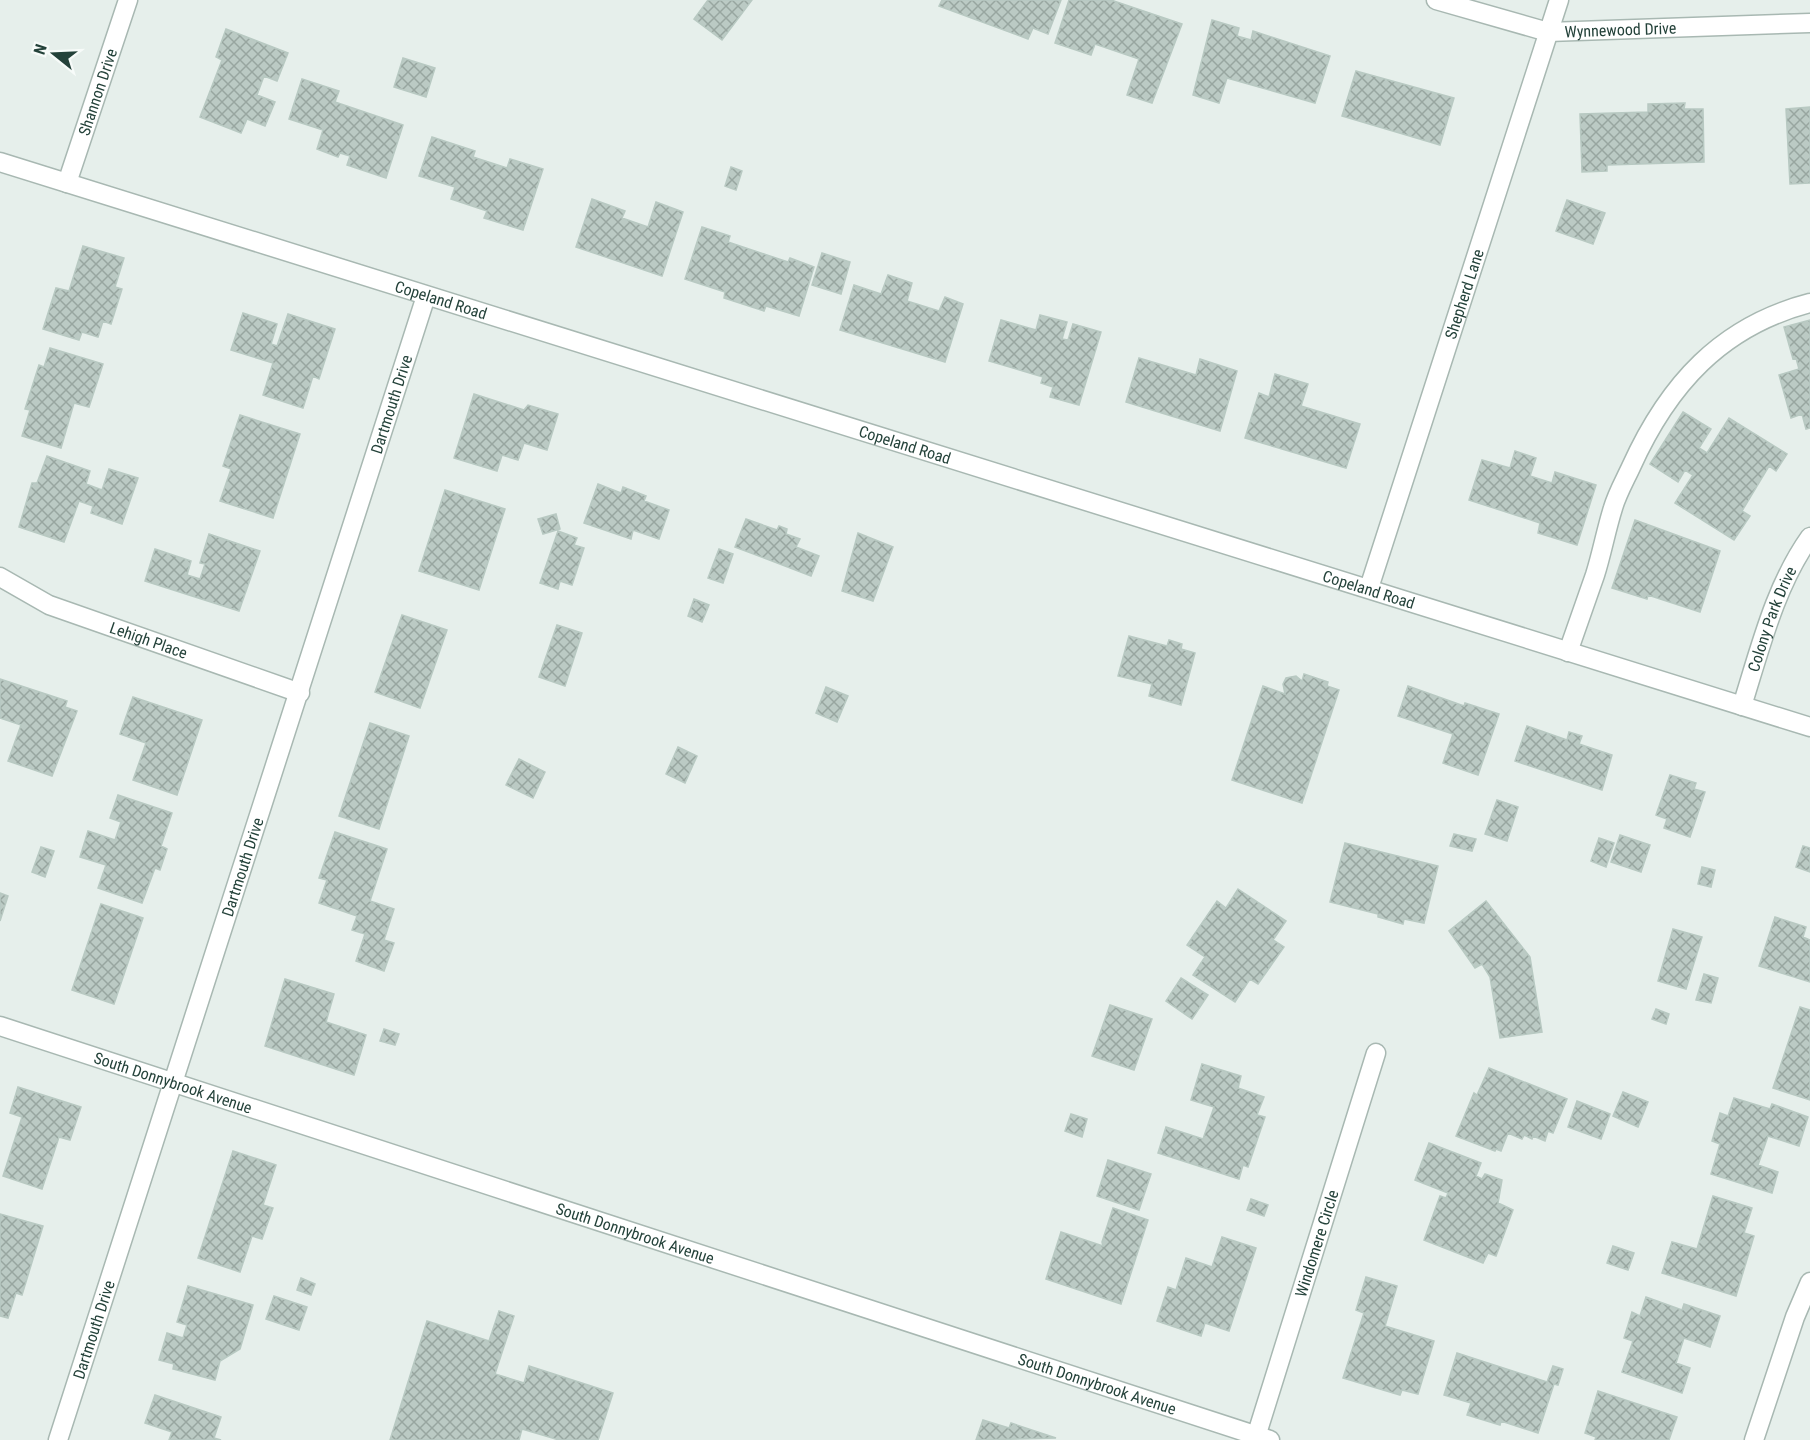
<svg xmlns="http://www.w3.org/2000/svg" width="1810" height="1440" font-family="'Roboto Condensed',sans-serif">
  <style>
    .building { fill: url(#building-cross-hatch); stroke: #b8c9c2; stroke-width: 1.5 }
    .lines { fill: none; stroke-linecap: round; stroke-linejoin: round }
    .minor-casing { stroke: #a8b8b2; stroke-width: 21 }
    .minor { stroke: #fff; stroke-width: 18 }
    .labels { text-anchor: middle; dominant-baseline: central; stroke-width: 5; stroke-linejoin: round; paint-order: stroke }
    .street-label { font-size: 16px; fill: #24423a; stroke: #f7fbf9 }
  </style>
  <defs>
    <pattern id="building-cross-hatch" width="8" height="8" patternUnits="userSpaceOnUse" patternTransform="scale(1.5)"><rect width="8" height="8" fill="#bbcac4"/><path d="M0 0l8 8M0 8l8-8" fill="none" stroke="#98a6a0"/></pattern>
  </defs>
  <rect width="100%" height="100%" fill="#e6efeb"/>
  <path class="building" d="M708 0H752L722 40 694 19Z
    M942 0H1061L1048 34 1033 28 1028 39 939 6Z
    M1069 0H1111L1182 24 1152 103 1127 95 1139 59 1095 44 1091 55 1055 43Z
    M1212 20 1239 28 1237 36 1251 40 1253 31 1330 56 1315 103 1227 78 1219 103 1193 95Z
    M226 29 288 53 277 81 264 76 257 95 275 102 265 126 247 119 241 133 200 117 222 60 216 57Z
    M403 58 435 68 426 97 394 87Z
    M1356 71 1454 98 1440 145 1342 116Z
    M302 79 339 91 335 102 403 125 386 178 347 165 350 156 340 153 338 157 317 149 323 130 289 119Z
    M1685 103 1684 109H1703L1704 162 1607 165V171L1582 172 1580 114 1648 112V104Z
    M1810 107V183L1790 184 1786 109Z
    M432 137 475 151 473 157 507 168 510 159 543 169 523 230 484 218 487 211 451 199 455 187 419 176Z
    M731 167 742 171 736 190 725 186Z
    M592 199 625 211 622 218 648 227 656 202 683 212 662 276 576 247Z
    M1567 200 1605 213 1593 244 1556 231Z
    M702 227 730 236 728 242 788 262 790 258 814 267 799 316 766 306 764 311 724 298 725 292 685 279Z
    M83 246 124 258 115 287 122 289 111 324 103 321 98 337 82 332 79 340 43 329 56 288 69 291Z
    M822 253 850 262 841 294 812 285Z
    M888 275 912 283 907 301 939 311 945 297 963 304 945 362 840 330 854 285 881 294Z
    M243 313 277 324 271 344 277 346 288 314 335 329 319 379 313 376 303 408 263 395 273 363 231 350Z
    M1040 315 1067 322 1062 339 1068 340 1073 324 1101 332 1079 405 1050 397 1053 387 1041 383 1043 377 989 361 1001 320 1036 330Z
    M1810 320V428L1806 429 1802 414 1791 418 1779 375 1799 369 1796 358 1793 359 1784 327Z
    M50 348 103 364 89 407 74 403 61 448 22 436 30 410 25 409 39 365 44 367Z
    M1139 358 1196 375 1200 359 1237 371 1220 431 1126 402Z
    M1275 374 1308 384 1301 406 1360 424 1346 468 1245 438 1259 393 1269 397Z
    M474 394 524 410 528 405 558 414 547 450 524 443 518 460 502 455 497 471 454 458Z
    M1683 412 1711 429 1699 448 1707 453 1729 418 1787 454 1776 471 1769 466 1742 511 1750 516 1734 540 1675 503 1693 475 1685 470 1678 482 1650 464Z
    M240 415 300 434 273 518 220 501 231 469 223 466Z
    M1515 451 1536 458 1530 476 1552 483 1555 472 1596 485 1577 545 1538 533 1540 523 1469 500 1482 460 1510 468Z
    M47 456 90 471 86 484 102 490 109 469 138 478 122 524 91 513 93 506 79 501 64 542 19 527 32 483H37Z
    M598 484 621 493 623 487 646 496 644 501 669 510 659 539 633 530 631 539 584 523Z
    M445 490 505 509 479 590 419 571Z
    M556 514 560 529 543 534 538 519Z
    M746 519 777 530 779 526 787 529 786 534 800 539 796 547 819 556 811 576 735 547Z
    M1635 520 1720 551 1700 612 1648 595 1647 599 1612 588Z
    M558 531 577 538 574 545 584 548 572 585 560 581 558 589 540 583Z
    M858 533 893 547 873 601 842 591Z
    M209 534 260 551 239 611 145 581 155 549 191 561 187 575 200 579 205 564 200 563Z
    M719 549 733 554 723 583 708 578Z
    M694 599 709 605 702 622 688 616Z
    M402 615 447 630 420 708 375 692Z
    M557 625 582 633 565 686 539 677Z
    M1129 636 1167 646 1169 640 1182 644 1181 649 1195 653 1181 705 1149 696 1152 684 1118 676Z
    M1304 674 1328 682 1327 686 1339 690 1302 803 1232 780 1263 686 1285 694 1283 684 1286 678 1296 676 1302 681Z
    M0 679 67 701 65 707 77 711 52 776 8 761 21 725 0 718Z
    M1408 686 1464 706 1465 703 1499 714 1478 775 1443 763 1453 734 1398 716Z
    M826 687 848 696 837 722 816 713Z
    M133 697 202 720 177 795 133 780 146 743 120 734Z
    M370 723 409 736 379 829 339 816Z
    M1527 726 1567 740 1569 732 1582 736 1579 744 1612 755 1602 790 1515 761Z
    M678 747 697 756 685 783 666 774Z
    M519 759 545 772 533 798 506 785Z
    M1670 775 1696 783 1694 789 1705 792 1690 837 1664 828 1667 819 1656 815Z
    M118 795 172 813 161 846 167 849 160 870 155 868 142 903 98 888 106 865 80 857 88 831 115 840 121 822 110 818Z
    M1497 800 1518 807 1507 841 1485 834Z
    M335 832 387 849 370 901 394 909 384 940 394 943 384 971 356 961 365 934 352 930 357 916 319 903 327 880 319 878Z
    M1454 834 1476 839 1472 851 1450 846Z
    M1620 835 1650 845 1641 872 1611 862Z
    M1599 838 1614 843 1606 867 1591 861Z
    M1345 843 1438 866 1424 923 1404 919 1403 924 1378 917V914L1330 902Z
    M1803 846 1810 848V872L1796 867Z
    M41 847 54 851 45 877 32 872Z
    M1702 867 1715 870 1711 887 1698 884Z
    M1238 889 1286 921 1273 940 1284 947 1258 984 1250 979 1235 1002 1193 975 1205 957 1187 945 1217 901 1226 908Z
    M0 893 8 896 0 921Z
    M1486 901 1530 957 1542 1032 1500 1038 1490 977 1482 964 1475 968 1449 931Z
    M101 904 143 918 114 1004 72 990Z
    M1775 917 1806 927 1803 937 1810 940V982L1759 966Z
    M1673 929 1702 937 1686 989 1658 981Z
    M1704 974 1718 978 1711 1003 1696 1000Z
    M1181 978 1208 995 1192 1019 1166 1001Z
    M285 979 334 994 326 1022 366 1035 354 1075 265 1046Z
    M1110 1005 1152 1019 1134 1070 1092 1056Z
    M1800 1007 1810 1010V1100L1773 1088Z
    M1656 1009 1669 1014 1666 1024 1652 1019Z
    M384 1029 399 1034 395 1045 380 1041Z
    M1202 1064 1241 1076 1238 1088 1264 1097 1257 1115 1265 1117 1248 1167 1243 1165 1239 1179 1158 1153 1166 1127 1203 1139 1214 1107 1191 1100Z
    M1489 1068 1567 1099 1553 1133 1548 1131 1545 1141 1533 1136 1532 1139 1524 1135 1522 1139 1508 1133 1501 1151 1496 1149 1495 1151 1456 1136 1474 1093 1477 1095Z
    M18 1087 81 1107 70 1140 59 1137 42 1189 3 1176 22 1117 10 1113Z
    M1623 1092 1648 1102 1638 1127 1613 1116Z
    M1734 1098 1770 1109 1772 1104 1808 1117 1799 1146 1768 1136 1758 1165 1778 1172 1772 1193 1711 1174 1720 1144 1712 1141 1720 1113 1728 1116Z
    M1577 1101 1610 1114 1601 1139 1568 1127Z
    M1071 1114 1087 1119 1082 1137 1065 1131Z
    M1429 1143 1481 1163 1476 1176 1482 1179 1485 1174 1502 1180 1498 1203 1513 1210 1496 1256 1488 1253 1483 1263 1424 1240 1440 1196 1446 1198 1448 1193 1415 1180Z
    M233 1151 276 1165 263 1205 273 1208 262 1239 252 1236 240 1272 198 1258Z
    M1108 1160 1151 1174 1139 1210 1097 1196Z
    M1713 1196 1752 1208 1744 1233 1754 1236 1736 1296 1662 1273 1672 1242 1697 1249Z
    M1251 1199 1268 1205 1264 1216 1247 1210Z
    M1113 1208 1148 1220 1121 1304 1046 1279 1061 1232 1103 1246 1102 1242Z
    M0 1214 43 1226 22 1295 16 1293 8 1318 0 1316Z
    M1222 1237 1256 1248 1229 1331 1205 1323 1201 1336 1157 1321 1168 1287 1176 1290 1186 1258 1212 1267Z
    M1613 1246 1634 1253 1628 1270 1607 1263Z
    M1366 1277 1397 1286 1385 1326 1434 1341 1418 1394 1402 1390 1400 1395 1343 1378 1364 1313 1356 1310Z
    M301 1278 315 1284 311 1295 297 1290Z
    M188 1286 253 1305 240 1349 220 1361 215 1380 173 1369 174 1364 159 1360 167 1333 183 1338 187 1325 177 1322Z
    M274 1296 307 1307 299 1330 266 1319Z
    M1646 1297 1682 1310 1684 1304 1720 1316 1710 1347 1684 1338 1676 1363 1690 1368 1682 1393 1622 1372 1633 1341 1624 1338 1632 1312 1640 1316Z
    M499 1311 514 1316 495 1374 524 1383 529 1366 613 1393 598 1440H559L522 1429 519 1440H390L427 1321 489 1341Z
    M1457 1353 1547 1382 1553 1366 1563 1369 1558 1385 1554 1384 1538 1433 1501 1421 1500 1425 1467 1415 1471 1403 1444 1395Z
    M1598 1391 1677 1417 1669 1440H1595L1596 1437 1585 1433Z
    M155 1395 221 1417 214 1438 221 1440H169L172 1432 145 1423Z
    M983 1420 1009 1428 1011 1423 1056 1438 976 1440Z"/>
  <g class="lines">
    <g class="minor-casing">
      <g id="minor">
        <path id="s1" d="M1436 0 1548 32 1810 23"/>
        <path id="s2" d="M0 162 1810 727"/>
        <path id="s3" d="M67 183 128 0"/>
        <path id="s4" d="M0 577 49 605 300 693"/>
        <path id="s5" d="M1369 588 1559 0"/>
        <path d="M1568 652C1577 627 1586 601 1595 575 1602 553 1606 530 1613 508 1617 494 1625 480 1631 467 1668 385 1721 326 1810 303"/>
        <path id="s6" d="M1742 706C1760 649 1775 586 1810 537"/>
        <path id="s7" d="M0 1026 1270 1440"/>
        <path id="s8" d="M58 1440 426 296"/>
        <path id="s9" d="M1255 1440 1376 1053"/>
        <path d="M1754 1440 1795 1317 1810 1282"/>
      </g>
    </g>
    <use href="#minor" class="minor"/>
  </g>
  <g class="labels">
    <g class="street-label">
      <text stroke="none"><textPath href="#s1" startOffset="189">Wynnewood Drive</textPath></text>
      <text stroke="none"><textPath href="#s3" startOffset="96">Shannon Drive</textPath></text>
      <text stroke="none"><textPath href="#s5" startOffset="309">Shepherd Lane</textPath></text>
      <text stroke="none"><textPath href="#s2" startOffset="462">Copeland Road</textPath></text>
      <text stroke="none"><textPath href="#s8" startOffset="1088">Dartmouth Drive</textPath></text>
      <text stroke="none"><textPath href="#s2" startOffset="948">Copeland Road</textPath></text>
      <text stroke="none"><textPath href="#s2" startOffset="1434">Copeland Road</textPath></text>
      <text stroke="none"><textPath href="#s6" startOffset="92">Colony Park Drive</textPath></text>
      <text stroke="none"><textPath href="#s4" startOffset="162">Lehigh Place</textPath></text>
      <text stroke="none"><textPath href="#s8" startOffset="602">Dartmouth Drive</textPath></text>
      <text stroke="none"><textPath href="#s7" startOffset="182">South Donnybrook Avenue</textPath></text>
      <text stroke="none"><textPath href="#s7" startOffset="668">South Donnybrook Avenue</textPath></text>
      <text stroke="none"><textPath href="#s9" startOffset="206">Windomere Circle</textPath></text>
      <text stroke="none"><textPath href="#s8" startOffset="116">Dartmouth Drive</textPath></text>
      <text stroke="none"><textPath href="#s7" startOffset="1154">South Donnybrook Avenue</textPath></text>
    </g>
  </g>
  <g transform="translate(54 54) rotate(288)" stroke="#f7fbf9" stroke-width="4.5" paint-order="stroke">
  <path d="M0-4.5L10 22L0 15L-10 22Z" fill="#24423a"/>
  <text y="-9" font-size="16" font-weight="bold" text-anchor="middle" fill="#24423a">N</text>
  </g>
</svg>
